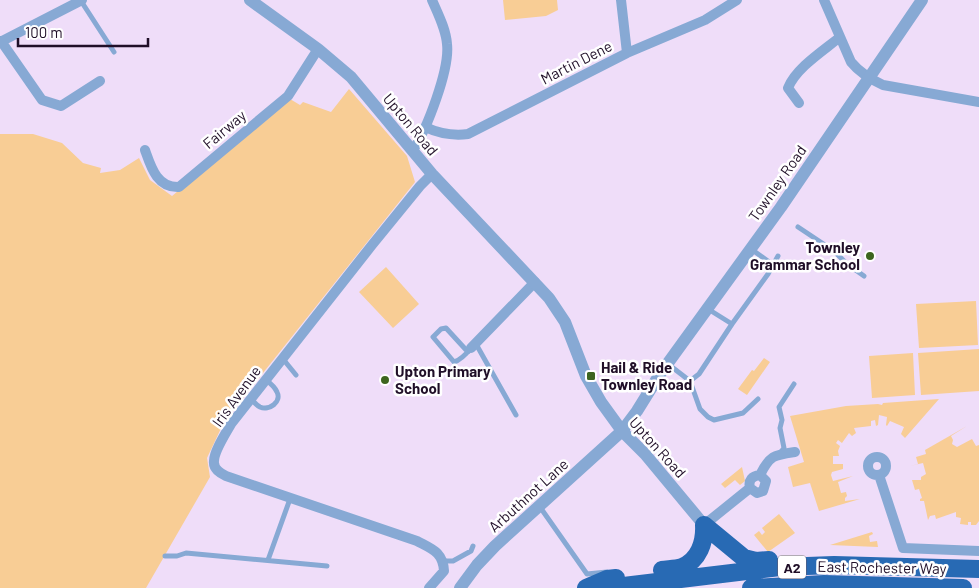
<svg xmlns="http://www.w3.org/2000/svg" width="979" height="588" font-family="Barlow,sans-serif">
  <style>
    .green { fill: #f8cd95 }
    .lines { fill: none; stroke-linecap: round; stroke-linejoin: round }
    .service { stroke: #87a9d4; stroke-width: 5 }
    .minor { stroke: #87a9d4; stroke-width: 10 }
    .tertiary { stroke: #87a9d4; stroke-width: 12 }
    .trunk { stroke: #286ab4; stroke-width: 18 }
    .poi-dot { fill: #3d651f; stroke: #fff; stroke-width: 2 }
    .labels { text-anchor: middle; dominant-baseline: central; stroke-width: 5; stroke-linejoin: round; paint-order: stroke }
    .shield { fill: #fff; stroke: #635768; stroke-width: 1 }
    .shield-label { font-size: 14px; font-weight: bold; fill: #200f28 }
    .street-label { font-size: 15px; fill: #200f28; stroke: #fff }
    .poi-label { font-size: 15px; font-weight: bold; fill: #200f28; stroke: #fff; text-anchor: start }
  </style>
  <rect width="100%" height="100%" fill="#efddf9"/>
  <path class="green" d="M503 0H557L558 10 546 16 505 20Z
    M349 89 407 156 415 182 224 422 207 458 210 477 146 588H0V134H33L62 143 83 163 101 168 100 173 120 170 139 158 150 180 172 196 290 99 300 105 303 102 331 112Z
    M386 267 419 304 393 328 359 292Z
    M976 301 978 345 919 348 916 304Z
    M979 349V391L921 395 918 353Z
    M913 353 915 395 872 398 869 356Z
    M764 358 770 362 747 395 738 389 752 370 754 371Z
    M939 399 905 438 901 434 904 427 890 421 887 426 886 425 887 417 879 415 878 425 876 426 875 420 871 421V426L854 428 856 433 852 436 849 433 842 443 838 440 836 443 840 446 838 451 839 456H833V464H843V469L832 472 831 475 833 481 853 476 838 482 841 493 846 492 847 496 845 498V501L860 499 819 511 810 483 793 487 788 467 804 462 790 416 846 406 878 404 882 405 883 403Z
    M967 426 951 436 953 440 952 444 957 447 972 439 976 446 979 445V521L976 525H971V522H968V525L960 524 961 518 956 517V512L936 519 935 515 930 516 928 520 924 501H920V499L922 498 919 489 915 490 912 480H921V477L926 474 923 463 910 466 918 464 916 457 926 454 925 450Z
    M742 467 745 481 740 485 735 480 725 488 721 484Z
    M779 514 795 533 768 552 754 535 759 531 762 535 765 532 762 528Z
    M872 532 873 534 869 536 870 542 877 541 878 547 830 545Z"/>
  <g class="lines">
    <path class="service" d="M81 1 114 52
      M798 227 834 251 847 264 864 276
      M751 249 772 264
      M708 309 732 324 768 274 778 256
      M476 344 516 415
      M468 352 446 328 441 329 433 337 454 362C461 360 467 353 471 348
      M283 359 296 375
      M668 364 690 381 699 374 732 324
      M690 381 700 409 708 417 714 420 743 413 758 399
      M251 399C254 402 256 405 260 407 269 411 282 402 277 392 275 387 270 383 266 380
      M780 453 784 448 780 428 782 420 779 407 794 384
      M540 507 587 574 607 572
      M165 556H177L186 553 327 566
      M268 560 290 499
      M444 561H453L471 551 473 546"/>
    <path class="minor" d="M621 0 627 53
      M824 0 851 62C860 73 870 79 883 85L979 102
      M1 41 42 100 61 106 100 81
      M0 42 82 0
      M799 103 788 88C796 68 823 51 840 37
      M425 127C438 133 453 136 468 134L627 53 705 20 737 0
      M145 150C151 167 157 188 179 187L288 96 318 49
      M413 150C427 129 450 69 447 44 446 29 438 14 432 0
      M471 348 535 282
      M868 466a9 9 0 1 1 18 0a9 9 0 1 1-18 0Z
      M760 475C770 455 774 455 795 452
      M879 475 903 548 979 551
      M750 488 757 493 763 491 766 481 760 475
      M704 525 750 488C748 480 752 476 760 475
      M429 588 444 571C443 552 432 549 417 541L226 476C220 473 213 469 214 461 214 451 226 433 231 424L372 245 420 186 432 174"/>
    <path class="tertiary" d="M250 0 318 49 351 77 432 174 549 298 565 322 586 376 601 402 622 431 645 454 704 525
      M460 588 477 565 495 546 622 431 637 411 660 374 781 207 922 0"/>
    <path class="trunk" d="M704 525 744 558 756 561 769 560
      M662 570C668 569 676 569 682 567 699 560 705 542 704 525
      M586 588 607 579 616 578
      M607 588 780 567 834 565 979 569
      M751 588 824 584 963 588"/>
  </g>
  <g class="poi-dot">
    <circle cx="870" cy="256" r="5"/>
    <rect x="586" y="371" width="10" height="10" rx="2.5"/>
    <circle cx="385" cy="380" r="5"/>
  </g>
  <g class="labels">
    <rect class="shield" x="778" y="555.5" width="28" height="23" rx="4"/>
    <g class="shield-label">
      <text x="792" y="567">A2</text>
    </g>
    <g class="street-label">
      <text transform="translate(576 62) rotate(-27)">Martin Dene</text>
      <text transform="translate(411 124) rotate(50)">Upton Road</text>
      <text transform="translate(224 129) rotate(-40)">Fairway</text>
      <text transform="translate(777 183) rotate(-55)">Townley Road</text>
      <text transform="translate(236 396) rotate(-54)">Iris Avenue</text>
      <text transform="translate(658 447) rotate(48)">Upton Road</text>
      <text transform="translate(528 495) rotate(-42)">Arbuthnot Lane</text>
      <text transform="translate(882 567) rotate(1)">East Rochester Way</text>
    </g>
    <g class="poi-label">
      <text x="860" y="247" text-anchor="end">Townley<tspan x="860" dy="17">Grammar School</tspan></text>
      <text x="601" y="367">Hail &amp; Ride<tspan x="601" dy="17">Townley Road</tspan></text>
      <text x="395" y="371">Upton Primary<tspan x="395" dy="17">School</tspan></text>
    </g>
  </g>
  <path d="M18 38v8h130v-8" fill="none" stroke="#200f28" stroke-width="2.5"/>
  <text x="25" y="38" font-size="15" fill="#200f28" stroke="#ffffff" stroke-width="4" paint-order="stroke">100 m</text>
</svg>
